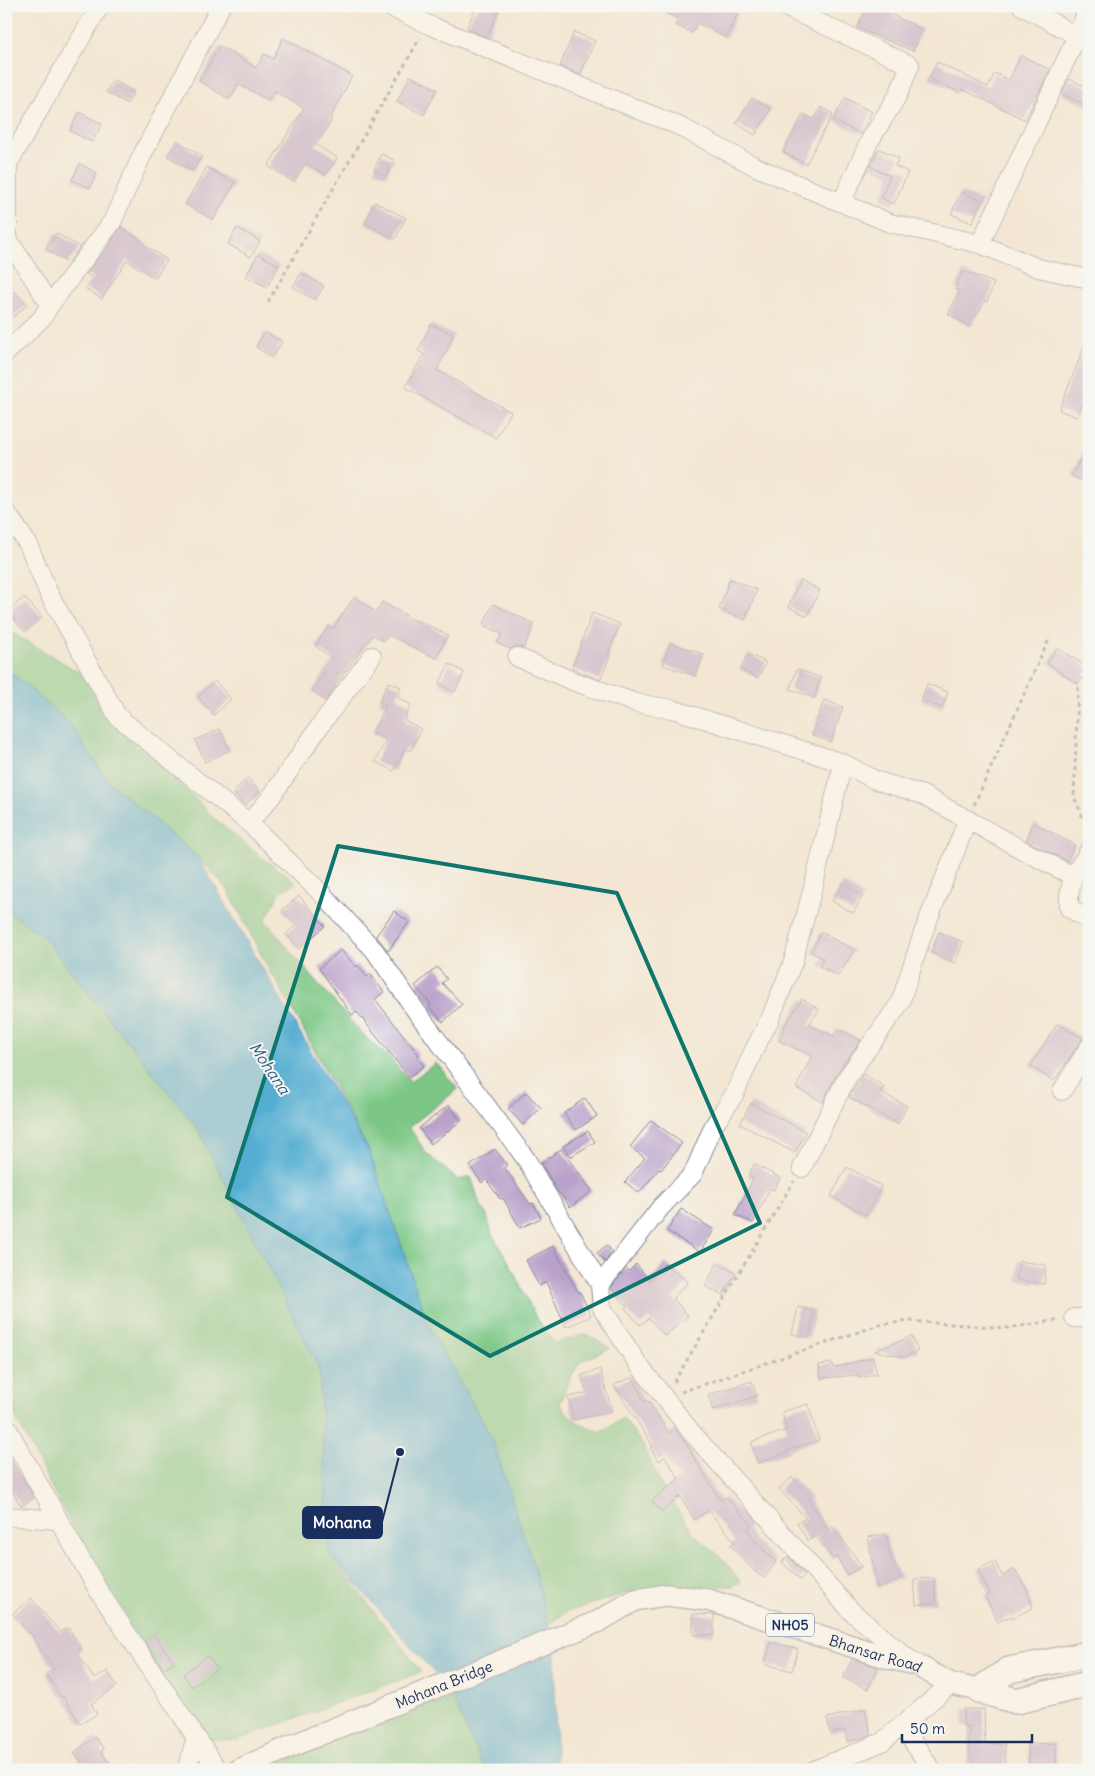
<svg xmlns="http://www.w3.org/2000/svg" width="1095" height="1776" font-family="Delius,sans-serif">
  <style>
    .green { fill: #7bc785; stroke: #4b7b72 }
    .water { fill: #54aed2; stroke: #386e98 }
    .building { fill: #b9a1cb }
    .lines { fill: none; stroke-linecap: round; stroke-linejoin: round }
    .minor-casing { stroke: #878b98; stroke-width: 20 }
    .major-casing { stroke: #878b98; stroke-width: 24 }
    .highway-casing { stroke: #878b98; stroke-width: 28 }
    .path { stroke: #878b98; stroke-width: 3; stroke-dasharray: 4 4; stroke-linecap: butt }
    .minor { stroke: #fff; stroke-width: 18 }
    .major { stroke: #fff; stroke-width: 21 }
    .highway { stroke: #fff; stroke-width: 25 }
    .marked { fill: none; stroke: #0f766e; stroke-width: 4; stroke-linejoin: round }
    .labels { text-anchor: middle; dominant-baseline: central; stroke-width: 4; stroke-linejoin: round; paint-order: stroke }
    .shield { fill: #f6f6f2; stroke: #5d6b8a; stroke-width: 1 }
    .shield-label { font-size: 14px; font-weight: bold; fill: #1b2f5e }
    .street-label { font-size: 15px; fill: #1b2f5e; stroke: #f6f6f2 }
    .water-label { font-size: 16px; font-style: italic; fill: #2f5b87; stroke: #f6f6f2 }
    .leader { fill: none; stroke: #1b2f5e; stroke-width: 2 }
    .callout-dot { fill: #1b2f5e; stroke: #f6f6f2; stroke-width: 2 }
    .callout { fill: #1b2f5e; stroke: #1b2f5e; stroke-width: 2 }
    .callout-label { font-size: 16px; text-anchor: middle; font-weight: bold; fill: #fff }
  </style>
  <rect width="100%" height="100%" fill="#f6f6f2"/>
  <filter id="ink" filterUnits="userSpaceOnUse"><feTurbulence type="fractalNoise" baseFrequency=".02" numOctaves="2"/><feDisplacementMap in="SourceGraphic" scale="10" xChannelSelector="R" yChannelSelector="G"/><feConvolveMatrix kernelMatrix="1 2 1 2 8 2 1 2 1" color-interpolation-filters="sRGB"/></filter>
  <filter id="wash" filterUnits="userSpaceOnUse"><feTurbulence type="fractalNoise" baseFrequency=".0096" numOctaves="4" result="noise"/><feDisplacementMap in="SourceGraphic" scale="20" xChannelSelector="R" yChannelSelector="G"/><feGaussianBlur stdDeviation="1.12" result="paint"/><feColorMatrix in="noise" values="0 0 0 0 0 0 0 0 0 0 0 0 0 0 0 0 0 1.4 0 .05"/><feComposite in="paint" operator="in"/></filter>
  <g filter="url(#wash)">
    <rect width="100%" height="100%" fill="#f3e7d3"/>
    <path class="green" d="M6 625 9 631 84 675 120 731 168 771 218 822 279 871 282 870 296 883 281 891 265 920 302 965 357 1028 373 1044 389 1057 410 1082 436 1063 458 1089 409 1127 426 1153 458 1180 471 1177 480 1205 486 1213 492 1234 510 1264 535 1316 555 1343 586 1334 610 1348 580 1362 568 1382 560 1404 573 1420 601 1432 623 1418 642 1444 661 1485 693 1533 723 1559 741 1582 732 1586H679L633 1591 567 1612 548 1624 533 1564 492 1439 429 1327 369 1151 273 974 272 976 228 890 198 857 107 780 69 723 6 668Z
      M6 910 42 935 198 1129 319 1368 329 1553 421 1672 237 1740 184 1739 126 1631 6 1399Z
      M449 1690 485 1770H275L280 1763Z"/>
    <path class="water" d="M6 668 69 723 107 780 198 857 369 1151 429 1327 492 1439 533 1564 555 1651 556 1770H485L449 1690 329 1553 319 1368 198 1129 42 935 6 910Z"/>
    <g id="blocks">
      <path class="building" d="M479 6H501L487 37 467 28 474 11 476 12Z
        M651 6H725L738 13 726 38 697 23 692 33 675 25 678 19Z
        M867 6H873L922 29 913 51 857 28Z
        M574 32 595 41 580 75 560 66Z
        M283 38 352 76 330 119 332 120 316 145 337 158 326 175 306 163 294 182 268 166 304 108 274 91 268 100 238 84 229 99 199 81 220 46 256 68 264 54 273 59Z
        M1021 55 1050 70 1025 120 962 89 960 93 929 78 937 62 988 87 995 73 1009 80Z
        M410 76 437 89 424 115 397 101Z
        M1069 79 1089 88V107L1062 94Z
        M113 80 134 92 127 104 106 92Z
        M752 98 771 109 755 135 736 123Z
        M845 98 872 112 861 134 833 120Z
        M821 107 833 114 806 164 783 152 803 114 814 119Z
        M79 112 102 124 92 142 70 131Z
        M177 141 202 156 193 171 167 156Z
        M879 149 899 158 895 166 908 172 894 204 881 198 890 176 870 166Z
        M381 154 394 160 386 176 374 170Z
        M80 164 97 173 90 188 72 180Z
        M207 167 235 183 213 220 185 204Z
        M961 192 982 201 972 223 951 214Z
        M375 202 406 218 395 239 365 223Z
        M121 227 145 243 144 245 167 260 155 278 127 260 102 299 86 289 93 278 86 274 98 258 100 259Z
        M237 228 260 241 251 257 228 244Z
        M56 233 80 247 68 263 46 249Z
        M258 254 279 265 267 287 246 276Z
        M963 271 994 283 987 302 985 301 970 327 948 314 960 291 955 289Z
        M301 273 324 286 315 300 293 287Z
        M14 291 27 305 6 323V298Z
        M431 324 454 335 437 370 511 412 496 438 405 387 424 354 418 351Z
        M265 332 282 342 272 358 256 347Z
        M1088 337 1089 388 1077 417 1059 410Z
        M1089 440V484L1072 476Z
        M730 579 757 590 745 620 719 609Z
        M800 580 820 590 807 616 788 607Z
        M24 597 42 617 25 632 8 612Z
        M354 597 376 612 382 602 418 622 419 621 448 635 436 658 388 635 384 641 373 635 335 685 336 686 325 701 312 691 334 659 315 646 329 626 333 629Z
        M493 604 534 624 524 648 516 646 510 649 497 643 502 634 483 625Z
        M592 613 620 624 608 654 610 656 600 680 572 668Z
        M670 643 704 654 696 676 663 665Z
        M1057 648 1089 668 1078 684 1047 663Z
        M748 654 766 662 758 678 740 670Z
        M449 664 464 672 455 692 439 684Z
        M797 669 821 678 814 698 790 689Z
        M215 681 231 699 214 715 198 697Z
        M388 682 401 687 397 697 411 705 404 720 421 729 411 750 405 748 394 771 375 762 386 739 372 733 386 705 379 702Z
        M927 684 948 692 942 708 921 700Z
        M824 700 843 707 831 742 812 735Z
        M220 729 230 750 205 762 195 740Z
        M248 778 260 792 245 805 233 792Z
        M1034 823 1075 845 1067 861 1026 840Z
        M843 883 863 896 853 913 832 901Z
        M299 896 325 926 299 949 286 934 296 925 282 910Z
        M394 911 409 922 388 951 376 936Z
        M821 932 854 950 838 976 819 966 823 958 811 952Z
        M939 932 963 942 955 963 931 953Z
        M341 950 356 967 358 965 367 977 370 974 384 992 375 999 419 1055 416 1057 424 1066 409 1077 357 1012 352 1015 319 968Z
        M437 967 447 979 442 983 462 1004 443 1022 429 1007 431 1004 415 986Z
        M802 999 819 1009 809 1025 834 1036 838 1029 861 1040 837 1073 823 1102 796 1088 812 1056 779 1041 786 1024Z
        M1057 1024 1083 1038 1054 1081 1030 1066Z
        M863 1074 884 1086 880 1092 907 1106 898 1124 849 1097Z
        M526 1092 541 1108 523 1125 508 1109Z
        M585 1098 597 1116 576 1130 564 1113Z
        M751 1103 806 1132 795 1153 740 1124Z
        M449 1105 461 1121 431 1144 419 1128Z
        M651 1120 682 1143 661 1170 659 1169 639 1193 625 1182 645 1158 630 1147Z
        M588 1131 595 1142 570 1157 563 1146Z
        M495 1149 507 1165 504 1167 530 1204 533 1203 541 1218 520 1228 503 1198 500 1199 486 1179 482 1183 470 1166Z
        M561 1149 592 1191 570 1207 556 1189 541 1163Z
        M754 1164 780 1178 774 1190 770 1188 753 1223 735 1215 753 1179 748 1176Z
        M847 1167 881 1186 866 1215 831 1196Z
        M681 1209 714 1230 700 1252 667 1231Z
        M607 1245 612 1252 605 1262 597 1253Z
        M553 1246 578 1292H580L591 1316 566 1327 546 1282 539 1286 526 1260Z
        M1019 1261 1046 1265 1044 1284 1017 1280Z
        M665 1263 688 1282 673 1298 688 1316 665 1336 649 1318 640 1325 625 1308 627 1306 611 1288 626 1268 629 1271 636 1264 650 1281Z
        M717 1263 736 1273 723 1295 705 1286Z
        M798 1307 815 1311 809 1338 792 1334Z
        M912 1336 918 1351 905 1357 875 1351Z
        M873 1357 877 1374 859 1378 858 1375 821 1378 819 1365 832 1363 833 1368Z
        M600 1369 612 1411 574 1420 568 1397 587 1393 581 1376Z
        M633 1377 644 1402 647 1400 669 1433 675 1429 692 1452 691 1453 721 1501 726 1497 752 1525 747 1529 757 1543 776 1562 764 1578 755 1572 730 1545 735 1542 709 1511 694 1519 680 1496 662 1512 652 1501 679 1478 665 1457 659 1461 650 1448 653 1446 614 1385Z
        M752 1381 757 1396 713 1410 708 1395Z
        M808 1404 819 1440 788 1450 789 1452 758 1463 751 1442 787 1430 782 1412Z
        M6 1452 34 1498 21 1506 12 1491 6 1495Z
        M792 1477 811 1498 809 1500 828 1530 833 1527 862 1566 847 1575 837 1557 833 1559 816 1536 808 1541 797 1523 806 1518 779 1489Z
        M886 1534 890 1556 901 1578 877 1588 868 1537Z
        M788 1556 805 1575 800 1580 782 1562Z
        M995 1561 1002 1576 1015 1569 1027 1590 1033 1608 1012 1618 1011 1616 998 1622 985 1596 990 1594 978 1569Z
        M934 1578 936 1603 916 1605 914 1579Z
        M31 1598 60 1632 68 1627 82 1649 77 1652 94 1679 107 1671 117 1686 91 1704 97 1714 80 1724 63 1696 61 1697 46 1674 54 1669 30 1632 28 1633 12 1614Z
        M693 1614 714 1615V1635H693Z
        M154 1635 174 1662 164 1669 145 1642Z
        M771 1642 798 1649 792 1671 765 1664Z
        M208 1656 217 1669 192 1687 183 1674Z
        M852 1659 878 1667 868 1689 843 1678Z
        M865 1709 871 1735 848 1742 845 1730 830 1733 827 1718Z
        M964 1709H984L985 1744H1005V1767H969V1726H963Z
        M95 1737 104 1749 101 1751 114 1770H87L74 1753Z
        M1055 1743 1057 1770H1030L1027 1744Z"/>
    </g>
  </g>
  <g filter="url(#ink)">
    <use href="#blocks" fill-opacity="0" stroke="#878b98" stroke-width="1"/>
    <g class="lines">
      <g class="minor-casing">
        <path id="minor" d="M388 6 429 25 679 126 756 167 890 223 980 244 1038 268 1089 279
          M783 6 910 65 898 95 869 142 842 202
          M1022 6 1077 36 1089 40
          M980 244 1077 36 1089 6
          M50 305 112 222 143 153 221 6
          M6 353 42 318 50 305 8 239V164L65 65 100 6
          M6 512 28 544 49 594 118 717 249 823 323 895 375 951 416 1011 526 1159 600 1285 602 1308 638 1364 692 1433 853 1613 915 1664
          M517 657 575 682 636 703 672 709 843 763 875 780 923 795 1026 852 1073 876 1089 851
          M249 823 271 797 322 723 372 656
          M1073 876 1069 895V908L1089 920
          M1062 1091 1089 1047
          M802 1168 846 1079 900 1003 923 933 968 819
          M600 1285 661 1207 693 1174 714 1125 734 1095 754 1050 770 1019 793 962 814 884 843 763
          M1074 1318H1089
          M6 1426 98 1590 218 1770
          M6 1516 57 1520
          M902 1726 932 1770
          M186 1770 196 1738
          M814 1770 882 1742 951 1684"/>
      </g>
      <g class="major-casing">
        <g id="major">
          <path id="s1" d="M239 1770 289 1747 599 1621 635 1600 666 1595 708 1600 889 1658 915 1664 951 1684 979 1690"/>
        </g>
      </g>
      <g class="highway-casing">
        <path id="highway" d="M979 1690 1009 1670 1089 1654
          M979 1690 1016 1701 1089 1684"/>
      </g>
      <path class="path" d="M268 302 420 38
        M1078 687 1074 797 1084 820H1089
        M974 805 1050 637
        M674 1382 794 1181
        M681 1392 879 1325 909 1321 1008 1328 1058 1320"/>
      <use href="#minor" class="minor"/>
      <use href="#major" class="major"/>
      <use href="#highway" class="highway"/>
    </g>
  </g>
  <path d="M0 0H1095V1776H0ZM338 846 617 893 760 1223 490 1356 227 1197Z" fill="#f3e7d3" fill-opacity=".55" fill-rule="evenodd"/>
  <path class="marked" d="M338 846 617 893 760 1223 490 1356 227 1197Z"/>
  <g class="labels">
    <rect class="shield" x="766" y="1613.5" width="48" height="23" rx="4"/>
    <g class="shield-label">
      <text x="790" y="1625">NH05</text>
    </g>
    <g class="street-label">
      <text stroke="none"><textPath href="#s1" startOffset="681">Bhansar Road</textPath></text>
      <text stroke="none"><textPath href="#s1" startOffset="222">Mohana Bridge</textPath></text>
    </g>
    <g class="water-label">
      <text transform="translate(270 1068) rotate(56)">Mohana</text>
    </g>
  </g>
  <path class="leader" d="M400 1452L382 1522"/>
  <circle class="callout-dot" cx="400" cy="1452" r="5"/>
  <rect class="callout" x="303" y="1507" width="79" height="31" rx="5"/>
  <g class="callout-label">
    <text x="342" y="1528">Mohana</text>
  </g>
  <rect width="1095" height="1776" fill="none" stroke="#f6f6f2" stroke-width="25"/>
  <path d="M902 1734v8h130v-8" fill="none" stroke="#1b2f5e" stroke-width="2.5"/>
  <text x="910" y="1734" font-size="15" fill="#1b2f5e" stroke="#f6f6f2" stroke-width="4" paint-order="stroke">50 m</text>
</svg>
